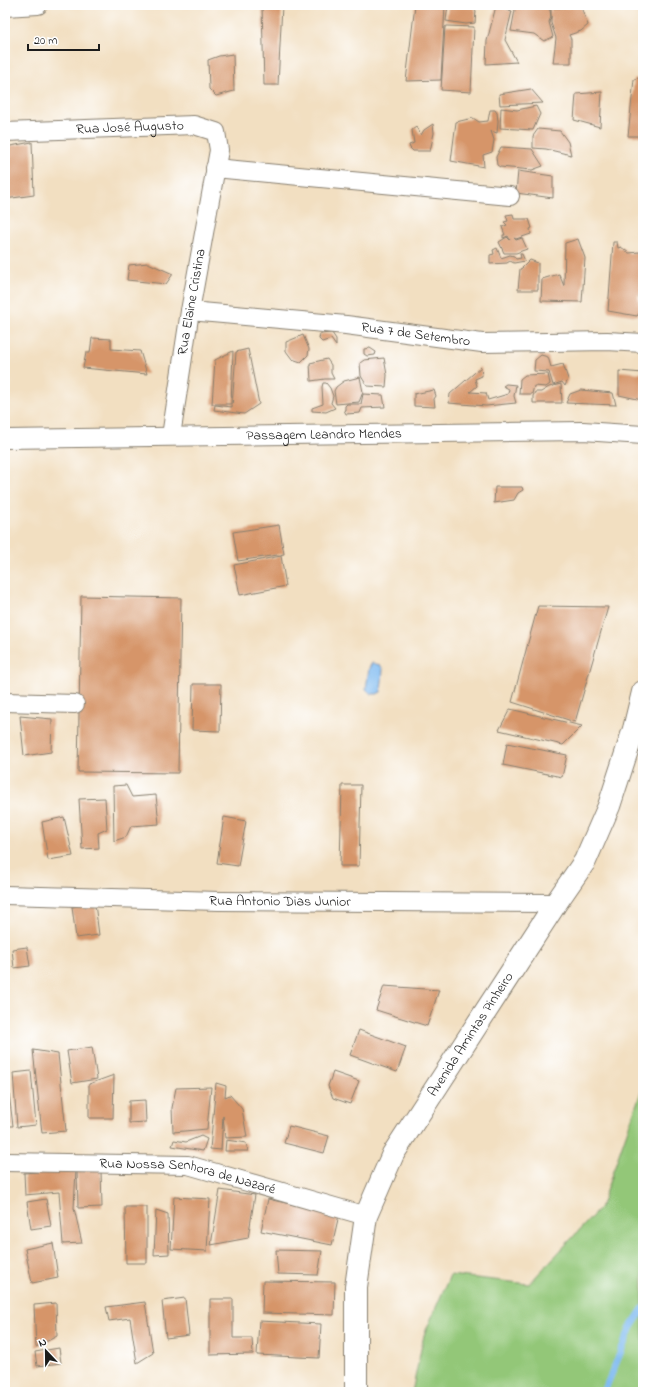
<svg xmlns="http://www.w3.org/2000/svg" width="648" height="1397" font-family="'Indie Flower',sans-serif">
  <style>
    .green { fill: #93c778; stroke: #58724a }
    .water { fill: #7ebaf0; stroke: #4d6b86 }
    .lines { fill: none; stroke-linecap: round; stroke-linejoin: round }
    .stream { stroke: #7ebaf0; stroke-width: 7 }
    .building { fill: #d69569 }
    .street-casing { stroke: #877e6e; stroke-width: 20 }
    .secondary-casing { stroke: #877e6e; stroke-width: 24 }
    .street { stroke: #fff; stroke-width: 18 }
    .secondary { stroke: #fff; stroke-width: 22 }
    .labels { text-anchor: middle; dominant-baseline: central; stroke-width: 3; stroke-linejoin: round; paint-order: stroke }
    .street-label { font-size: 14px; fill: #1c1c1c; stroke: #fff }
  </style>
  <rect width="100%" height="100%" fill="#fff"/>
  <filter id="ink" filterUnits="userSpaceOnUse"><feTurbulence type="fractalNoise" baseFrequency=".025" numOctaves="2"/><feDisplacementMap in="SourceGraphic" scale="8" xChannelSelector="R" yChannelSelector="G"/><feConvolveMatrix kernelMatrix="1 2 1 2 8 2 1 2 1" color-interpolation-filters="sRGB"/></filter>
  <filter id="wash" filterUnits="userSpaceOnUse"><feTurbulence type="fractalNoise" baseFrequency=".012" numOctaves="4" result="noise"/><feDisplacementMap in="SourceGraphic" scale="16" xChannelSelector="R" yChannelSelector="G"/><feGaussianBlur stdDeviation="0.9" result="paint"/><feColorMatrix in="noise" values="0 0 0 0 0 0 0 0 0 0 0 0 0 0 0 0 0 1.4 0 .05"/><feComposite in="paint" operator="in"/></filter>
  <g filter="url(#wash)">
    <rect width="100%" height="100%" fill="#f2dfc1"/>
    <path class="green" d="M643 1086V1392H412L424 1335 450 1275 529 1284 600 1208Z"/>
    <path class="water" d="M372 663 380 665 383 669 381 692 377 694H371L366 689 369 668Z"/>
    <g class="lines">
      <path class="stream" d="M604 1392 631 1327 643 1309"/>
    </g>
    <g id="blocks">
      <path class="building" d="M262 5H282L278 85H264Z
        M415 5H445L441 80 406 81Z
        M448 5H473L476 11 475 23 466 24 446 21Z
        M496 6 512 11 505 40 517 62 486 64 487 41Z
        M512 7 547 8 550 10 551 17 549 22 553 37 544 41 534 34 511 31 515 10Z
        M581 7 588 25 581 31 569 35 571 39V63H553L556 38 551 23V8Z
        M447 26 474 27 471 92 441 90 445 27Z
        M233 54 234 91 216 96 209 89 208 60 219 56Z
        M643 77V136H628L634 79Z
        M531 89 543 103 500 105 499 94Z
        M602 92 600 127 574 120 576 94Z
        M536 106 540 114 533 130 500 128 501 108 517 110Z
        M490 110H495L497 113 498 121 497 133 491 131 494 140 492 152 483 155 484 167 451 161 456 122 473 118 479 122 488 121Z
        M433 124 434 133 430 151H413L410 148 409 145 414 143 412 130 416 127 421 135 424 130Z
        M538 129 560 131 568 142 571 155 546 149 533 148V136Z
        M32 142 34 195 5 199V147Z
        M501 147 532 149 543 166 532 170 500 167 497 165 496 157Z
        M518 171 553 176V198L516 193Z
        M513 214 514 219H529L532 228 530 229 531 234 516 239 514 238 516 240 522 238 527 249 516 253H504L499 242 507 237 510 240 508 236 503 238V235H505L502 227 507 225 504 222 508 221 506 215Z
        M578 239 585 258 582 302 541 301 542 279 559 274 564 286 565 243Z
        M613 242H617L618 248 621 247 629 253 639 252 643 256V276H642L641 292 638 296 641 311 637 316 608 311Z
        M497 248 501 258 510 255 514 256 516 259 521 258 520 254H522L525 261 514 263 510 261 507 263 490 264V255L494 254 493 250Z
        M530 260 538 263V290H518L520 269 522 268Z
        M148 263 173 274 166 284 127 280 129 265Z
        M332 333 336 339V346L331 339 322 342 319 339 320 334Z
        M303 335 309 349 308 355 301 362 292 359 286 351V342Z
        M92 338 111 339V349L140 351 147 374 83 368 86 353H90Z
        M370 348 376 352 375 355 367 356 364 354V349Z
        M248 349 259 404 244 414 214 410 215 405 232 407 236 352Z
        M233 351 231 404H212L215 360Z
        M541 355 548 357 551 367 563 364 568 379 565 386 562 382 553 385 549 372 534 371 535 360Z
        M384 358 387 375 386 387 367 386 361 376 360 363 364 360Z
        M327 359 331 365V373L334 379H325L311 381 310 363Z
        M481 367 482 376 475 379 477 386 470 392 486 393 488 400 508 394 509 389 503 386 506 384 516 385 514 396 516 403 486 406 449 403 450 394Z
        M619 371 643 373 642 400 619 395Z
        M548 374 550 384 546 387 534 386 532 394H519L520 379 525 375Z
        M360 377 363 392 359 402 336 404 334 391 336 387 344 381Z
        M323 383H326L330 388 333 396 331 403 335 408 326 412 312 411V408L323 404 322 387Z
        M561 384 562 403H533V396L535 392H541L549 387Z
        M434 390 436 396 434 399 435 407 414 406V394Z
        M581 390 613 393 616 405 566 403 570 394Z
        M363 394 383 395 385 407 362 408 360 413 346 414 344 410H345V406L347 404H361Z
        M495 487H522L523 490 518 493 514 500 494 503Z
        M279 525 284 554 238 561 233 532Z
        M281 556 286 586 240 595 234 565Z
        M81 596 181 598 178 773 78 772Z
        M538 606 608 607 575 722 512 702Z
        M193 684H221L220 731 192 730Z
        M510 709 582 726 563 745 499 730Z
        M20 716 52 719 51 752 24 756Z
        M507 743 567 755 562 777 503 765Z
        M126 785 132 797 156 795 159 824 131 826 126 837 114 841 113 786Z
        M342 785H361L359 866H340Z
        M105 798 107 829 98 833 99 848 82 849 79 799Z
        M64 817 73 856 48 860 42 822Z
        M224 817 246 821 238 866 217 863Z
        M95 904 99 935 76 938 72 907Z
        M27 947 30 966 14 968 12 949Z
        M384 986 439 990 427 1026 376 1010Z
        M359 1030 406 1047 397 1072 350 1055Z
        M92 1047 97 1079 72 1083 67 1051Z
        M33 1050 58 1054 66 1131 42 1133Z
        M5 1068H6L13 1126H5Z
        M31 1071 36 1125 17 1127 13 1073Z
        M333 1072 359 1081 350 1104 333 1098 328 1086Z
        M114 1075 113 1118H89V1084Z
        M216 1083 226 1086 225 1097 230 1095 242 1109 247 1137 225 1138 223 1116 221 1150 210 1149Z
        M211 1087 207 1129 173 1132 172 1108 176 1088Z
        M145 1100 146 1122 129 1123V1101Z
        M289 1126 329 1136 324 1153 284 1143Z
        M201 1136 207 1139 203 1151 172 1146 174 1140 186 1142Z
        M226 1140 246 1143 248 1151H225Z
        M76 1169 74 1208 82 1243 63 1244 59 1192 25 1195 24 1173Z
        M101 1170 102 1207 78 1208 77 1171Z
        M220 1190 255 1195 248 1238 211 1245Z
        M174 1197 210 1199 207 1251 171 1249Z
        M46 1199 51 1226 31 1229 27 1202Z
        M268 1199 339 1215 332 1245 261 1231Z
        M125 1207H147V1263H126Z
        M156 1210 168 1214 169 1254 154 1255Z
        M53 1243 58 1278 32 1283 25 1249Z
        M276 1250 322 1251 318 1275 278 1274Z
        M263 1281 335 1282 334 1315 262 1313Z
        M185 1298 189 1335 166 1338 162 1301Z
        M210 1299H233V1338H252L253 1354 210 1355Z
        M145 1302 153 1353 137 1363 130 1318 109 1321 106 1307Z
        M56 1303 57 1336 36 1347 34 1305Z
        M259 1321 321 1324 319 1358 257 1355Z
        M59 1348 61 1363 37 1366 35 1352Z"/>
    </g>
  </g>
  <g filter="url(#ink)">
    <use href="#blocks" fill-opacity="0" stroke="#877e6e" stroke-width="1"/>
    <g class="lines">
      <g class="street-casing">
        <g id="street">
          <path d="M5 7 38 5"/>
          <path id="s1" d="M5 132 194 125 216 132 219 150 190 311 171 436"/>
          <path d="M215 168 510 196"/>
          <path id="s2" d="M190 311 346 325 482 343 607 341 643 343"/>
          <path id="s3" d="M5 439 583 431 643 435"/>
          <path d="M5 702 75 704"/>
          <path id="s4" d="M5 895 219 901 556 903"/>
          <path id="s5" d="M5 1162 188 1165 366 1216"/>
        </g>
      </g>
      <g class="secondary-casing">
        <g id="secondary">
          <path id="s6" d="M356 1392V1287L366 1216 393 1154 556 903 585 861 609 806 634 729 643 692"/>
        </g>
      </g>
      <use href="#street" class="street"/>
      <use href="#secondary" class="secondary"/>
    </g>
  </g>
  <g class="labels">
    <g class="street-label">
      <text stroke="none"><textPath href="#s1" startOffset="125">Rua José Augusto</textPath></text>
      <text transform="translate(192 302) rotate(-80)">Rua Elaine Cristina</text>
      <text stroke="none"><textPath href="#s2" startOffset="227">Rua 7 de Setembro</textPath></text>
      <text stroke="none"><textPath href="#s3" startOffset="319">Passagem Leandro Mendes</textPath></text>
      <text stroke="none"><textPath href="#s4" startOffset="275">Rua Antonio Dias Junior</textPath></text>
      <text stroke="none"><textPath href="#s6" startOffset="387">Avenida Amintas Pinheiro</textPath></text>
      <text stroke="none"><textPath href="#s5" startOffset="184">Rua Nossa Senhora de Nazaré</textPath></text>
    </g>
  </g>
  <rect width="648" height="1397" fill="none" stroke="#fff" stroke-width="20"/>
  <g transform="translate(46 1351) rotate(338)" stroke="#ffffff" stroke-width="3" paint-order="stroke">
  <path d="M0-3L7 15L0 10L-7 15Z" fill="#1c1c1c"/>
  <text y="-6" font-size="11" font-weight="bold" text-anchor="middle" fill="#1c1c1c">N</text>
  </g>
  <path d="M28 44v6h71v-6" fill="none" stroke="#1c1c1c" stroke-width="2"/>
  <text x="34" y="44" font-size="12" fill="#1c1c1c" stroke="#ffffff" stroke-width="3" paint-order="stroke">20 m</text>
</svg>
